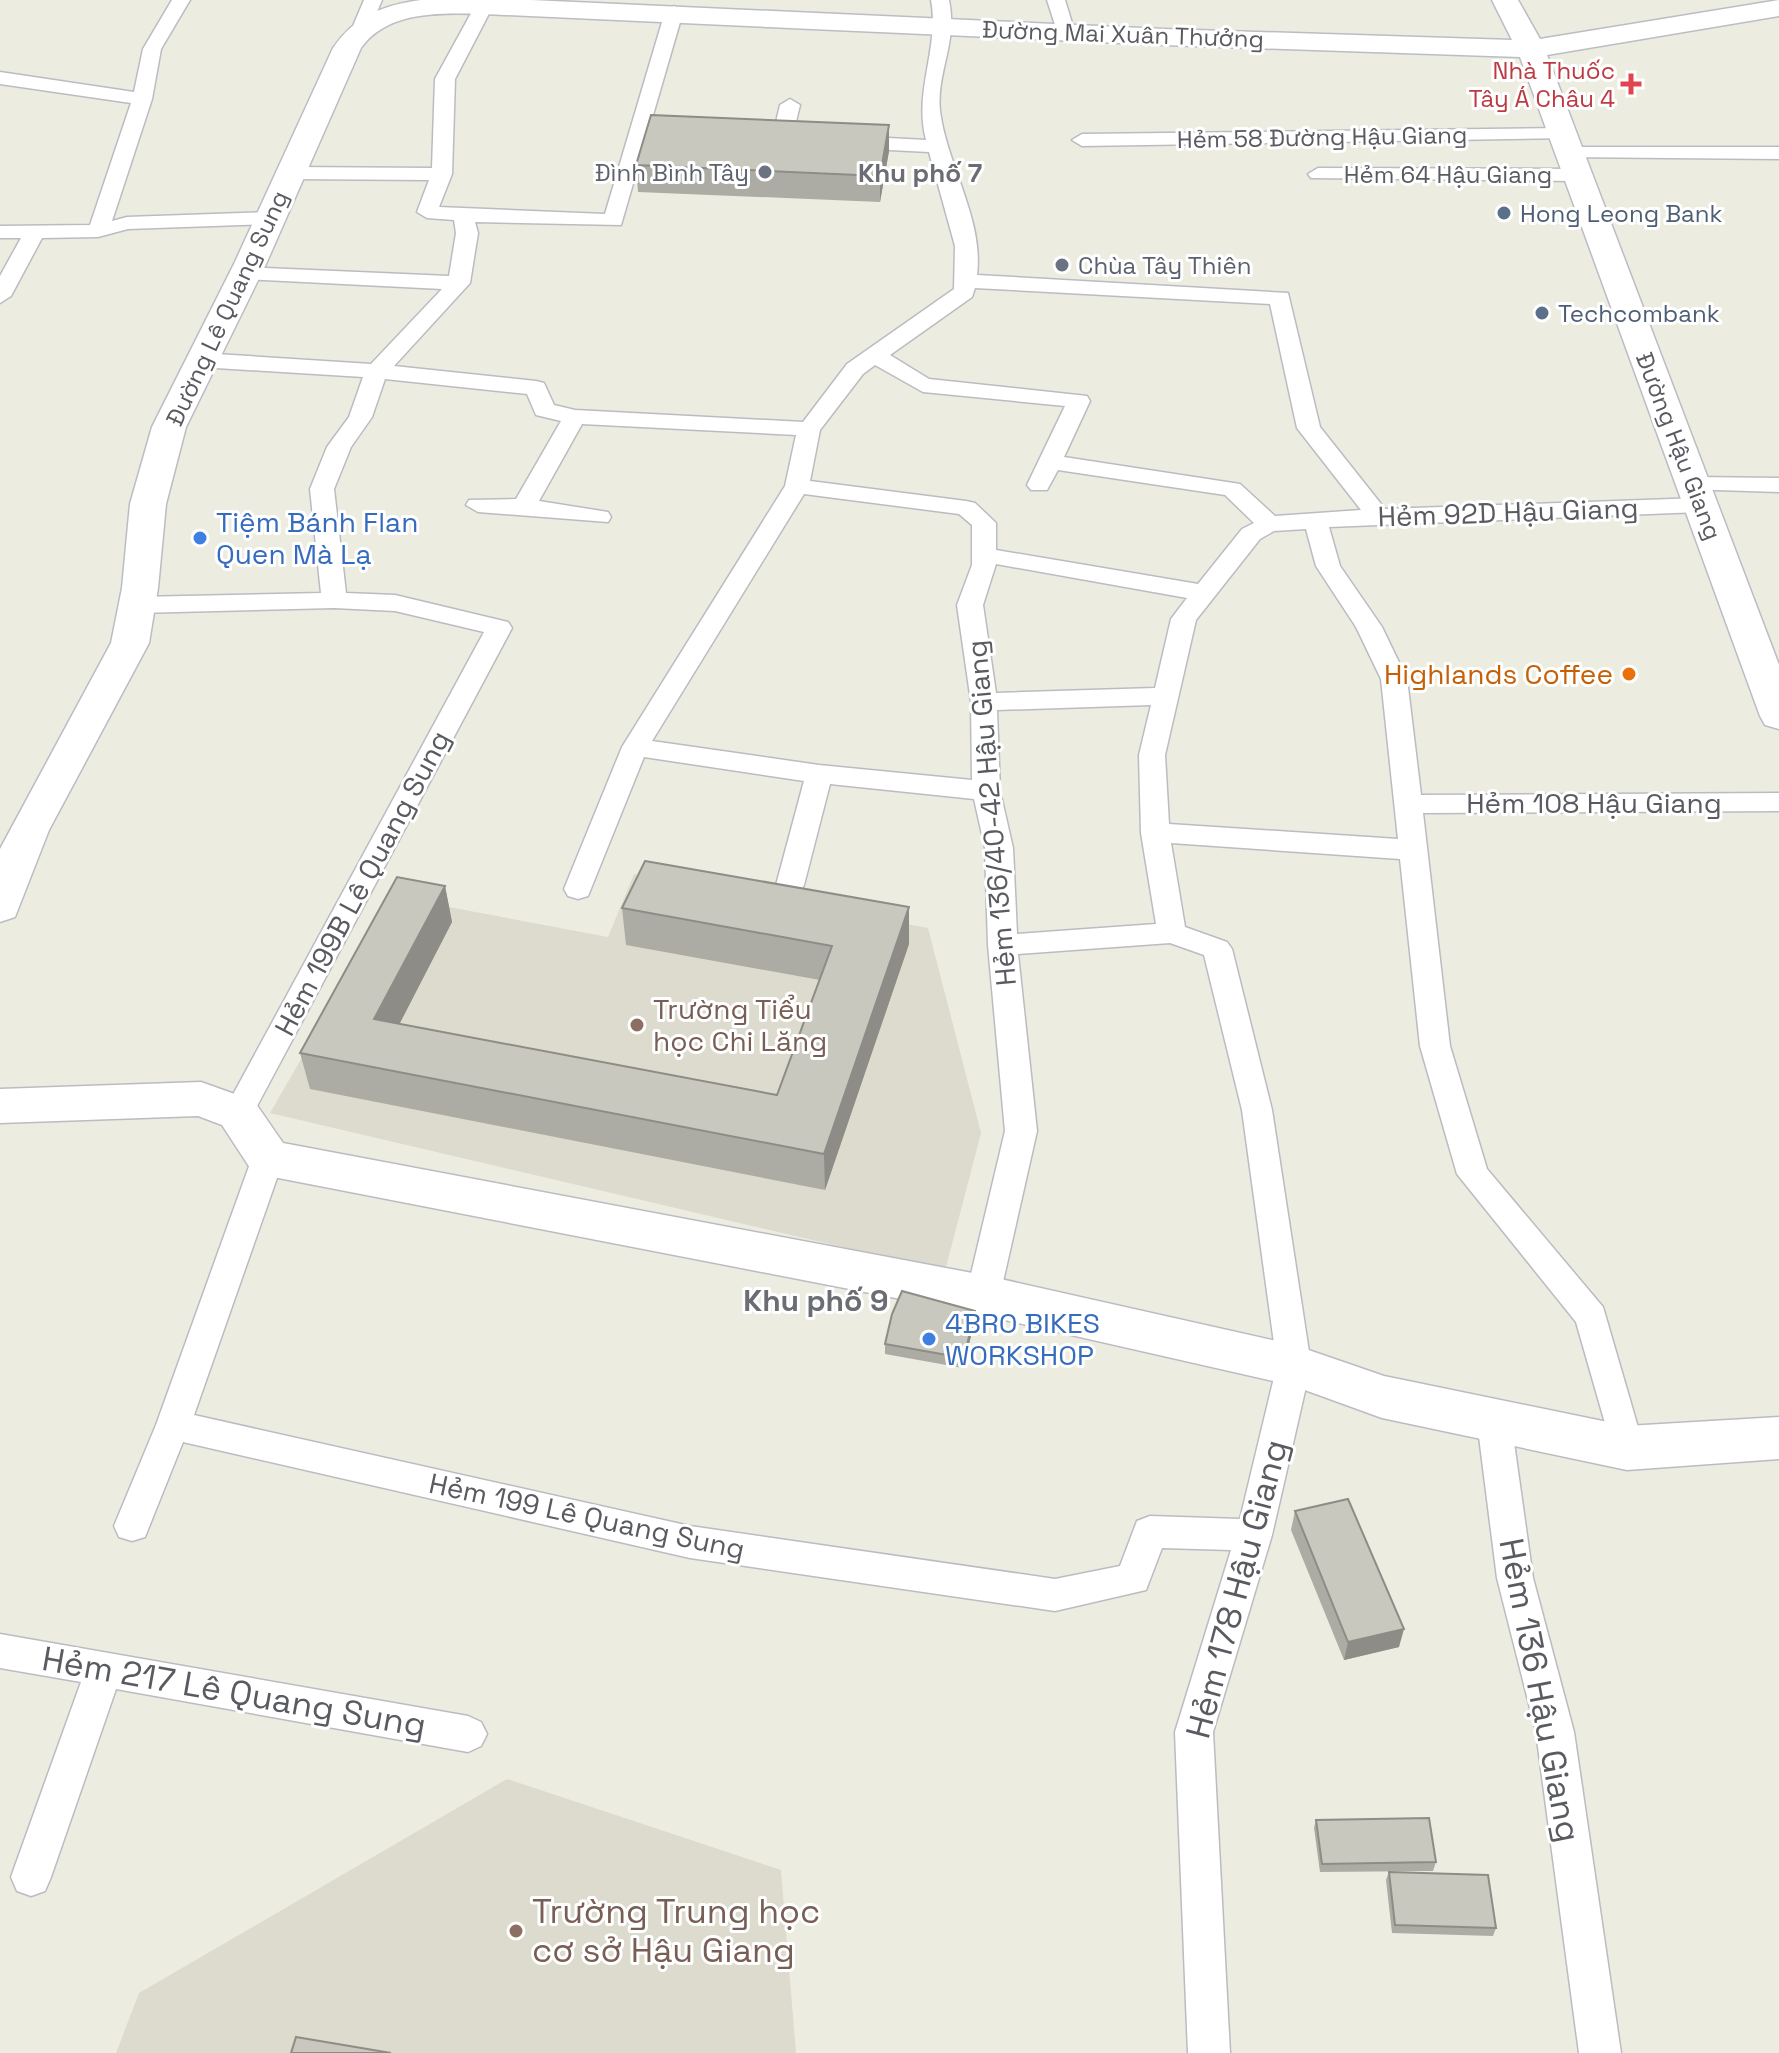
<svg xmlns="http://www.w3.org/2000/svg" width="1779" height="2053" font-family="'Space Grotesk',sans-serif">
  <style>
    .education { fill: #dcdbce }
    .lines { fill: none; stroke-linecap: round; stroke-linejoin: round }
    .lane-casing { stroke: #bbbcc2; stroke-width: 3 }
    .street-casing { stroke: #bbbcc2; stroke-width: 3 }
    .secondary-casing { stroke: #bbbdc4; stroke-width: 3 }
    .lane { fill: #fff; fill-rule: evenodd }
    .street { fill: #fff; fill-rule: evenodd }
    .secondary { fill: #fff; fill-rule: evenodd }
    .wall { fill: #adaca4 }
    .shaded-wall { fill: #8d8c86 }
    .building { fill: #c9c8bf; stroke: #8d8c86; stroke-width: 2 }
    .health-dot { fill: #e0444e; stroke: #fff; stroke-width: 3 }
    .worship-dot { fill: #6b7280; stroke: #fff; stroke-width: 3 }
    .service-dot { fill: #5c6f8a; stroke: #fff; stroke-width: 3 }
    .shop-dot { fill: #3f7fe0; stroke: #fff; stroke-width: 3 }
    .food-dot { fill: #e8710a; stroke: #fff; stroke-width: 3 }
    .education-dot { fill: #8d6e63; stroke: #fff; stroke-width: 3 }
    .labels { text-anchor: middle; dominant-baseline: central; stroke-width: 6; stroke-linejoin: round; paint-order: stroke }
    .far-street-label { font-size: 24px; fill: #595b61; stroke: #fff }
    .far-health-label { font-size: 24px; fill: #be3a42; stroke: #fff; text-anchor: end }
    .far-worship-label { font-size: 24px; fill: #5b616d; stroke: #fff; text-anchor: end }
    .far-service-label { font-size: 24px; fill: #4e5e75; stroke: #fff; text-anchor: start }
    .far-neighbourhood-label { font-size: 26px; font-weight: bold; fill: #6a6d73; stroke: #fff }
    .street-label { font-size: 28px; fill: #595b61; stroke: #fff }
    .shop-label { font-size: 28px; fill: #366cbe; stroke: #fff; text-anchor: start }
    .food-label { font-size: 28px; fill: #c56008; stroke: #fff; text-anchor: end }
    .education-label { font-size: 28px; fill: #785e54; stroke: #fff; text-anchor: start }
    .neighbourhood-label { font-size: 30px; font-weight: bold; fill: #6a6d73; stroke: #fff }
    .near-street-label { font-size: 34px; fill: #595b61; stroke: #fff }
    .near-education-label { font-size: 34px; fill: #785e54; stroke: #fff; text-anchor: start }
  </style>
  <rect width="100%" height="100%" fill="#ecece0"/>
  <path class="education" d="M634 874 928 928 981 1133 945 1271 270 1113 395 897 608 937Z
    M507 1779 781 1870 796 2053H116L139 1993Z"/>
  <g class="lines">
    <g class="lane-casing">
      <path id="lane" d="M172 0H190L161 49 152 99 112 221 127 217 270 212 280 218 270 224 128 229 98 237 42 238 11 296 0 303V276L21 238H0V226L90 225 131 103 0 84V72L134 92 143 49Z
        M364 0H382L371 26 362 32 353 26Z
        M484 0 493 6 455 79 452 174 439 207 605 214 665 12 674 6 683 12 621 225 475 222 478 233 470 283 394 366 536 381 544 383 554 405 575 410 803 422 847 364 954 289 955 246 929 152 850 148 840 142 850 136 926 140C913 91 940 48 931 0H949C958 44 936 72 940 111 947 166 984 219 977 275L1288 293 1320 427 1385 509 1700 498 1712 505 1700 512 1329 527 1340 566 1382 627 1407 679 1421 795 1779 793V811L1423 813 1450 1046 1487 1169 1603 1307 1644 1448 1639 1458 1627 1463 1615 1458 1576 1322 1457 1174 1420 1046 1400 859 1171 843 1185 927 1227 942 1232 949 1272 1110 1311 1365 1272 1535 1213 1732 1230 2053H1188L1175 1732 1231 1550 1162 1548 1146 1590 1055 1611 690 1558 183 1442 145 1537 132 1541 119 1537 114 1526 156 1425 252 1158 257 1149 268 1146 279 1149 284 1158 194 1415 690 1526 1055 1579 1120 1566 1137 1521 1150 1516 1240 1519 1277 1365 1242 1110 1204 955 1170 943 1018 954 1037 1131 1000 1295 995 1304 983 1308 971 1304 966 1295 1005 1131 988 945 985 848 974 799 830 784 804 885 800 892 790 895 780 892 776 885 804 781 644 757 588 896 578 899 568 896 564 889 622 747 785 486 796 435 582 424 539 501 608 512 611 517 608 522 478 512 466 505 469 500 516 499 561 421 536 415 527 394 385 379 372 417 351 447 334 489 346 593 395 595 508 622 512 628 249 1121 238 1125 227 1121 223 1113 484 632 395 611 334 608 137 613 124 605 137 597 321 593 310 489 327 447 349 417 363 377 200 367 189 360 200 353 371 364 442 289 245 279 234 273 245 267 449 276 456 233 454 220 427 218 417 212 429 180 291 179 281 173 291 167 432 168 435 79 475 6ZM975 288 1270 304 1297 428 1361 510 1275 516 1240 484 1064 457 1090 401 1087 396 929 379 890 355 972 297ZM875 365 923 392 1065 406 1027 485 1031 490H1047L1058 470 1225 495 1254 523 1242 529 1198 584 996 550V523L975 503 966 501 810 481 820 430 863 374ZM804 494 959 514 972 525V565L957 605 971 702 972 780 819 765 652 741ZM1306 529 1316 566 1356 627 1381 679 1398 839 1169 824 1165 755 1196 620 1260 539 1274 531ZM996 564 1187 598 1171 619 1155 688 996 693 983 605ZM1151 705 1139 755 1141 833 1156 924 1017 934 1013 848 1000 791 997 710Z
        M1047 0H1065L1075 33 1073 37H1059Z
        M790 99 800 105 793 134 809 136 812 140 809 144 782 145 772 139 780 105Z
        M1563 128 1570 130 1573 134 1570 138 1082 146 1072 140 1082 134Z
        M1570 147H1779V159L1563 157 1560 153 1563 149Z
        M1318 168 1578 169 1588 175 1578 181 1311 178 1308 174Z
        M1693 477 1779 478V492L1685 489 1681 484 1685 479Z
        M1494 1407 1506 1411 1511 1421 1533 1578 1574 1732 1621 2053H1579L1536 1732 1497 1578 1477 1421 1482 1411Z
        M0 1634 468 1716 481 1722 487 1734 481 1746 468 1752 116 1689 51 1877 45 1891 31 1896 17 1891 11 1877 81 1682 0 1668Z"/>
    </g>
    <g class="street-casing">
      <path id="street" d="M201 1082 254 1101 283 1143 983 1275 1294 1345 1384 1376 1627 1426 1779 1417V1459L1627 1470 1382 1418 1291 1385 983 1315 268 1176 252 1171 222 1125 198 1116 0 1123V1089Z"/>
    </g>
    <g class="secondary-casing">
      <path id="secondary" d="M421 0H531L1164 29 1512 40 1492 0H1518L1540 39 1779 0V16L1547 55 1779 665V729L1765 725 1760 716 1520 57 1164 45 484 14C442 13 388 10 361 48L266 264 186 427 166 504 158 588 149 643 49 830 15 917 0 922V849L111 643 122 588 130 504 152 427 234 264 333 48C355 16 383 5 421 0Z"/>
    </g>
    <use href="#lane" class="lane"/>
    <use href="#street" class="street"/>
    <use href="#secondary" class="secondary"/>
  </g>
  <path class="wall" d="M889 151 880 202 638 192 636 165Z
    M445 886 452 922 399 1024 777 1095 820 980 626 945 622 908 909 907V944L825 1190 310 1089 300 1053Z
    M975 1311V1320L963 1368 885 1354V1344Z
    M1295 1511 1399 1647 1344 1660 1291 1530Z
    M1316 1820 1436 1862 1433 1871 1320 1872 1314 1828Z
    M1389 1872 1496 1928 1493 1936 1392 1933 1386 1880Z"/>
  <path class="shaded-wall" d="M889 125V151L880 202V176Z
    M445 886 452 922 383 1056 374 1019Z
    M909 907V944L825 1190 824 1154Z
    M975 1311V1320L963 1368 964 1358Z
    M1404 1629 1399 1647 1344 1660 1348 1642Z"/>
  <path class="building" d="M651 115 889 125 880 176 636 165Z
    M645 861 909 907 824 1154 300 1053 397 877 445 886 374 1019 777 1095 832 946 622 908Z
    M902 1291 975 1311 964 1358 885 1344 892 1314Z
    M1348 1499 1404 1629 1348 1642 1295 1511Z
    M1429 1818 1436 1862 1322 1864 1316 1820Z
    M1389 1872 1488 1875 1496 1928 1395 1925Z
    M296 2037 391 2053H291Z"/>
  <path class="health-dot" d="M1627 72h8v8h8v8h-8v8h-8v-8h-8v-8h8z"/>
  <g class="worship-dot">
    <circle cx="765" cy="172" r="8"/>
    <circle cx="1062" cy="265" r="8"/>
  </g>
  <g class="service-dot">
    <circle cx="1504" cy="213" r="8"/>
    <circle cx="1542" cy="313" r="8"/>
  </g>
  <g class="shop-dot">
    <circle cx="200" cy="538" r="8"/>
    <circle cx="929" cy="1339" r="8"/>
  </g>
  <circle class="food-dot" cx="1629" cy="674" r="8"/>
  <g class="education-dot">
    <circle cx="637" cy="1025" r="8"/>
    <circle cx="516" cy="1931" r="8"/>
  </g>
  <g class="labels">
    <g class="far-street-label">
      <text transform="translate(1123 34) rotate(2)">Đường Mai Xuân Thưởng</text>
      <text transform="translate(1322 137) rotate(-1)">Hẻm 58 Đường Hậu Giang</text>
      <text x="1448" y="174">Hẻm 64 Hậu Giang</text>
      <text transform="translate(227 308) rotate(-65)">Đường Lê Quang Sung</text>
      <text transform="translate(1679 446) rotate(69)">Đường Hậu Giang</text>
    </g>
    <g class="far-health-label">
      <text x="1615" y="70">Nhà Thuốc<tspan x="1615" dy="28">Tây Á Châu 4</tspan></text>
    </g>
    <g class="far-worship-label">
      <text x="749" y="172">Đình Bình Tây</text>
      <text x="1078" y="265" text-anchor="start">Chùa Tây Thiên</text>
    </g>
    <g class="far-service-label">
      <text x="1520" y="213">Hong Leong Bank</text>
      <text x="1558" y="313">Techcombank</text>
    </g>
    <g class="far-neighbourhood-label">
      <text x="920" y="173">Khu phố 7</text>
    </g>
    <g class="street-label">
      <text transform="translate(1508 512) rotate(-2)">Hẻm 92D Hậu Giang</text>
      <text x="1594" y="803">Hẻm 108 Hậu Giang</text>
      <text transform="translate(991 813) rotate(-95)">Hẻm 136/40-42 Hậu Giang</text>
      <text transform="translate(362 883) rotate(-62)">Hẻm 199B Lê Quang Sung</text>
      <text transform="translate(587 1516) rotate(12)">Hẻm 199 Lê Quang Sung</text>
    </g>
    <g class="shop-label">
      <text x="216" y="522">Tiệm Bánh Flan<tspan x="216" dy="32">Quen Mà Lạ</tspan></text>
      <text x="945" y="1323">4BRO BIKES<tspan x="945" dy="32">WORKSHOP</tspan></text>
    </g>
    <g class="food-label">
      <text x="1613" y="674">Highlands Coffee</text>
    </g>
    <g class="education-label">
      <text x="653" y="1009">Trường Tiểu<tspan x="653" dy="32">học Chi Lăng</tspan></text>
    </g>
    <g class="neighbourhood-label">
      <text x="816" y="1300">Khu phố 9</text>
    </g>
    <g class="near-street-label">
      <text transform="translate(1237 1589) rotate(-75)">Hẻm 178 Hậu Giang</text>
      <text transform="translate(1540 1690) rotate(79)">Hẻm 136 Hậu Giang</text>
      <text transform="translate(234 1692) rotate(10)">Hẻm 217 Lê Quang Sung</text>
    </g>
    <g class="near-education-label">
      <text x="532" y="1911">Trường Trung học<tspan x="532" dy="39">cơ sở Hậu Giang</tspan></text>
    </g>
  </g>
</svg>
